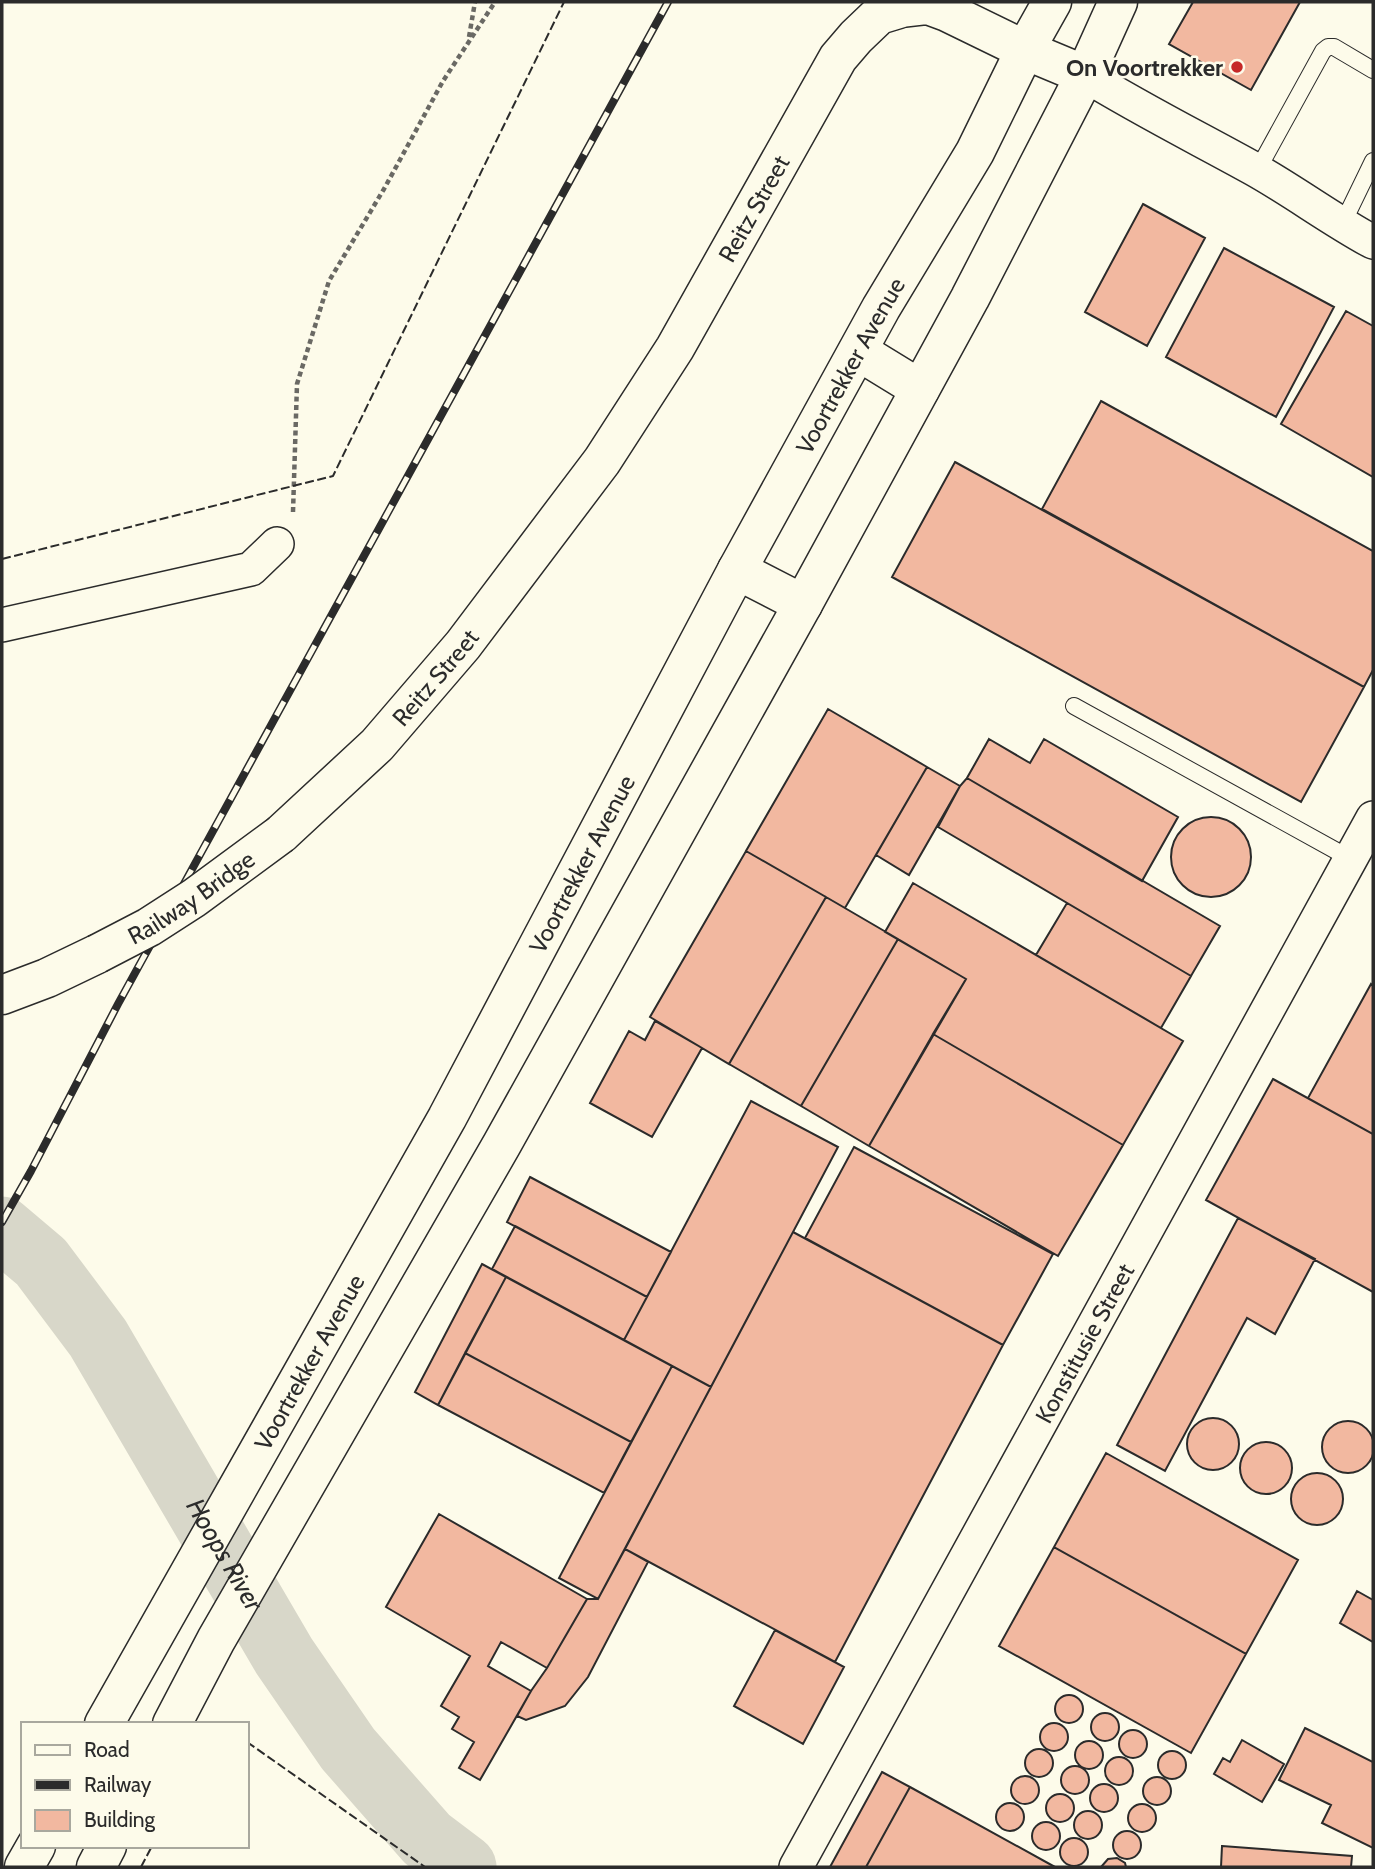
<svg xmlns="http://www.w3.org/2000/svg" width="1375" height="1869" font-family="Cabin,sans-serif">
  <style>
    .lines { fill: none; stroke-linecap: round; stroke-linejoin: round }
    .river { stroke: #d8d7c9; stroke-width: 65 }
    .building { fill: #f2b8a0; stroke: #2b2b2b; stroke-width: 2 }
    .lane-casing { stroke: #2b2b2b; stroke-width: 18 }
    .street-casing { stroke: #2b2b2b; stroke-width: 36 }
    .secondary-casing { stroke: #2b2b2b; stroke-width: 41 }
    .primary-casing { stroke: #2b2b2b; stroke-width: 41 }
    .path { stroke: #6a6964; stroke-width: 4.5; stroke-dasharray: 5 3.5; stroke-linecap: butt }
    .lane { stroke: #fdfbea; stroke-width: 16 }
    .street { stroke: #fdfbea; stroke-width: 33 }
    .secondary { stroke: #fdfbea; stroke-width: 38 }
    .primary { stroke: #fdfbea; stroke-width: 38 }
    .rail-casing { stroke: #2b2b2b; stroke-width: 8 }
    .rail { stroke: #fdfbea; stroke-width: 5; stroke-dasharray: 16; stroke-linecap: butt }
    .secondary-bridge-casing { stroke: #2b2b2b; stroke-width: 41; stroke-linecap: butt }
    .secondary-bridge { stroke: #fdfbea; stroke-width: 38 }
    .fence { stroke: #2b2b2b; stroke-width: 2; stroke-dasharray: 9 3.5; stroke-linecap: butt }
    .poi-dot { fill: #c62828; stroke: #fdfbea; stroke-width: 2.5 }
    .labels { text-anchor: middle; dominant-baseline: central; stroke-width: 5; stroke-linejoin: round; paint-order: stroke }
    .poi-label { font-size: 24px; font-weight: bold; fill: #2b2b2b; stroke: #fdfbea; text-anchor: end }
    .street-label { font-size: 24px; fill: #2b2b2b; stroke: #fdfbea }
    .water-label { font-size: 26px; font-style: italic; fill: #2b2b2b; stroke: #fdfbea }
  </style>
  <rect width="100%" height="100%" fill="#fdfbea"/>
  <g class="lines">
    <path class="river" id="s1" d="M2 1229 41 1262 98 1338 284 1656 348 1749 427 1839 464 1867"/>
  </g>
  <path class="building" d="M1193 2H1300L1251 90 1169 44Z
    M1143 204 1205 238 1147 346 1085 312Z
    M1224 248 1334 307 1276 417 1166 357Z
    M1346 311 1373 326V477L1281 424Z
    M1101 401 1373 551V670L1364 687 1042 509Z
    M955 462 1364 687 1301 802 892 577Z
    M828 709 927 767 845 908 746 851Z
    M989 739 1030 763 1044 739 1178 817 1142 881 967 778Z
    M927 767 960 786 909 875 876 855Z
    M967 778 1220 926 1191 976 938 827 960 786Z
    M1171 857a40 40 0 1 1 80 0a40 40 0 1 1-80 0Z
    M746 851 826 897 729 1064 650 1017Z
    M913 883 1183 1041 1123 1145 933 1034 966 979 885 932Z
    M826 897 898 939 801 1106 729 1064Z
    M1067 903 1191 976 1161 1028 1036 955Z
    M898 939 966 979 869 1146 801 1106Z
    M1371 984 1373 986V1134L1308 1098Z
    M655 1021 702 1048 652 1137 590 1103 629 1031 645 1040Z
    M933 1034 1123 1145 1058 1256 869 1146Z
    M1273 1079 1373 1134V1292L1206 1200Z
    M751 1101 838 1147 711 1387 624 1340Z
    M854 1147 1053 1254 1003 1345 805 1238Z
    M530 1177 671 1252 647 1297 507 1222Z
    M1238 1218 1315 1259 1275 1334 1247 1318 1165 1471 1117 1445Z
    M515 1226 647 1297 624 1340 492 1269Z
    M793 1232 1003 1345 835 1662 625 1549Z
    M482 1264 506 1277 438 1405 415 1392Z
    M506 1277 672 1366 631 1442 465 1353Z
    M465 1353 631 1442 604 1493 438 1405Z
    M672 1366 711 1387 598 1599 559 1578Z
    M1187 1444a26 26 0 1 1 52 0a26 26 0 1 1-52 0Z
    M1322 1447a26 26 0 1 1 52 0a26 26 0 1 1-52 0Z
    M1240 1468a26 26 0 1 1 52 0a26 26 0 1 1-52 0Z
    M1106 1453 1298 1560 1246 1654 1054 1547Z
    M1291 1499a26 26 0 1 1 52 0a26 26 0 1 1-52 0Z
    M439 1514 587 1599 547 1668 501 1642 488 1666 531 1691 480 1780 459 1768 474 1742 452 1729 459 1717 441 1706 470 1656 386 1607Z
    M1054 1547 1246 1654 1191 1753 999 1646Z
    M625 1549 648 1562 588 1677 565 1706 526 1720 517 1716 531 1691 547 1668 587 1599H598Z
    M1357 1591 1373 1600V1642L1340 1623Z
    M775 1630 844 1667 803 1744 734 1706Z
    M1055 1709a14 14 0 1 1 28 0a14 14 0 1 1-28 0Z
    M1091 1727a14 14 0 1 1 28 0a14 14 0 1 1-28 0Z
    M1040 1737a14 14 0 1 1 28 0a14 14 0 1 1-28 0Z
    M1305 1728 1373 1762V1848L1322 1823 1331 1805 1279 1780Z
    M1119 1744a14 14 0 1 1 28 0a14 14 0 1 1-28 0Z
    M1242 1740 1284 1764 1262 1802 1214 1774 1223 1758 1230 1762Z
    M1075 1755a14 14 0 1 1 28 0a14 14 0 1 1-28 0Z
    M1025 1763a14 14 0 1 1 28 0a14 14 0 1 1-28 0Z
    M1158 1765a14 14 0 1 1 28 0a14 14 0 1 1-28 0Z
    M1105 1771a14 14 0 1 1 28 0a14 14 0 1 1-28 0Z
    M1061 1780a14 14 0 1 1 28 0a14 14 0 1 1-28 0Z
    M882 1772 910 1787 866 1867H830Z
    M1011 1790a14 14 0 1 1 28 0a14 14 0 1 1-28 0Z
    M1143 1791a14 14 0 1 1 28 0a14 14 0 1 1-28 0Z
    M1090 1798a14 14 0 1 1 28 0a14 14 0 1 1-28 0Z
    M910 1787 1055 1867H866Z
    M1046 1808a14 14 0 1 1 28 0a14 14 0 1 1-28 0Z
    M996 1817a14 14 0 1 1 28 0a14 14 0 1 1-28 0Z
    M1128 1818a14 14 0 1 1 28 0a14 14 0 1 1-28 0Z
    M1074 1825a14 14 0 1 1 28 0a14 14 0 1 1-28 0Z
    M1032 1836a14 14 0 1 1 28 0a14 14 0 1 1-28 0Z
    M1113 1845a14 14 0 1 1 28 0a14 14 0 1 1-28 0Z
    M1060 1852a14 14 0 1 1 28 0a14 14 0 1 1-28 0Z
    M1222 1846 1352 1856 1351 1867H1221Z
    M1117 1858 1125 1863 1126 1867H1101L1108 1859Z"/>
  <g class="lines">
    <g class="lane-casing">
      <path id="lane" d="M1257 171 1323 51 1328 47H1334L1373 70
        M1342 225 1373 161
        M1074 706 1351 859"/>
    </g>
    <g class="street-casing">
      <g id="street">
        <path d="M1085 75C1140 109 1198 138 1254 169 1295 192 1332 220 1373 242"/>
        <path d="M2 625 251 569 277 544"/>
        <path id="s2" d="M796 1867 1373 818"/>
      </g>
    </g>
    <g class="secondary-casing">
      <g id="secondary">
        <path id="s3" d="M281 834 377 745 463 645 602 461 675 348 838 58 856 37 879 15 902 8 928 5 947 12 1025 50 1085 75"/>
        <path d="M2 995 47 978 97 954"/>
      </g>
    </g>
    <g class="primary-casing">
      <g id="primary">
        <path d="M858 351 920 389"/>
        <path d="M737 570 803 604"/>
        <path id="s4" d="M104 1724 447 1118 737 570 881 308 975 152 1025 50 1052 2"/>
        <path d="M172 1724 216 1640 502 1144 803 604 970 298 1085 75 1118 2"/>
        <path d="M24 1867 36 1846"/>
        <path d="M96 1867 107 1846"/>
      </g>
    </g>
    <path class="path" d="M469 37 475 2
      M293 512 297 384 329 281 384 189 443 81 495 2"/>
    <use href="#lane" class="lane"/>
    <use href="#street" class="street"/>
    <use href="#secondary" class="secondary"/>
    <use href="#primary" class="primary"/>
    <g class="rail-casing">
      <path id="rail" d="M2 1222 31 1171 118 1004 668 2"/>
    </g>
    <use href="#rail" class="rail"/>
    <g class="secondary-bridge-casing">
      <g id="secondary-bridge">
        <path id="s5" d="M97 954 149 927 194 898 281 834"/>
      </g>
    </g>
    <use href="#secondary-bridge" class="secondary-bridge"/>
    <path class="fence" d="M2 559 333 476 564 2
      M217 1724 218 1722 221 1724
      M247 1742 425 1867
      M141 1867 152 1846"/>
  </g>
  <circle class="poi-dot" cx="1237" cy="67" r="7"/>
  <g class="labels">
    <g class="poi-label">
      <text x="1223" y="67">On Voortrekker</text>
    </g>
    <g class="street-label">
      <text stroke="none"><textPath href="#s3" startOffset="788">Reitz Street</textPath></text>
      <text stroke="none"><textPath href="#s4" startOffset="1550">Voortrekker Avenue</textPath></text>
      <text stroke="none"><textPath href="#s3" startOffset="220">Reitz Street</textPath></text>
      <text stroke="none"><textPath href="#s4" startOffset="984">Voortrekker Avenue</textPath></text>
      <text stroke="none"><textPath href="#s5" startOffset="110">Railway Bridge</textPath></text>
      <text stroke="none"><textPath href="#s2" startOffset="598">Konstitusie Street</textPath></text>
      <text stroke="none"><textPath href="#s4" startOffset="416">Voortrekker Avenue</textPath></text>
    </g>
    <g class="water-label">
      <text stroke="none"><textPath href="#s1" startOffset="397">Hoops River</textPath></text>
    </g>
  </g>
  <rect width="1375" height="1869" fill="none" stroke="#2b2b2b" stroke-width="7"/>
  <rect x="21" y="1722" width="228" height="126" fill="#fdfbea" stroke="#a9a89e" stroke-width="2"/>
  <rect x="35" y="1745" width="35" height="10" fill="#fdfbea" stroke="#a9a89e" stroke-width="2"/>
  <text x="84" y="1757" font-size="21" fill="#2b2b2b">Road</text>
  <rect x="35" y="1780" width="35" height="10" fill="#2b2b2b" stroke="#a9a89e" stroke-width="2"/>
  <text x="84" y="1792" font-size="21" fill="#2b2b2b">Railway</text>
  <rect x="35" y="1810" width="35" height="21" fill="#f2b8a0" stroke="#a9a89e" stroke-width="2"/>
  <text x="84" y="1827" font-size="21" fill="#2b2b2b">Building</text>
</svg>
